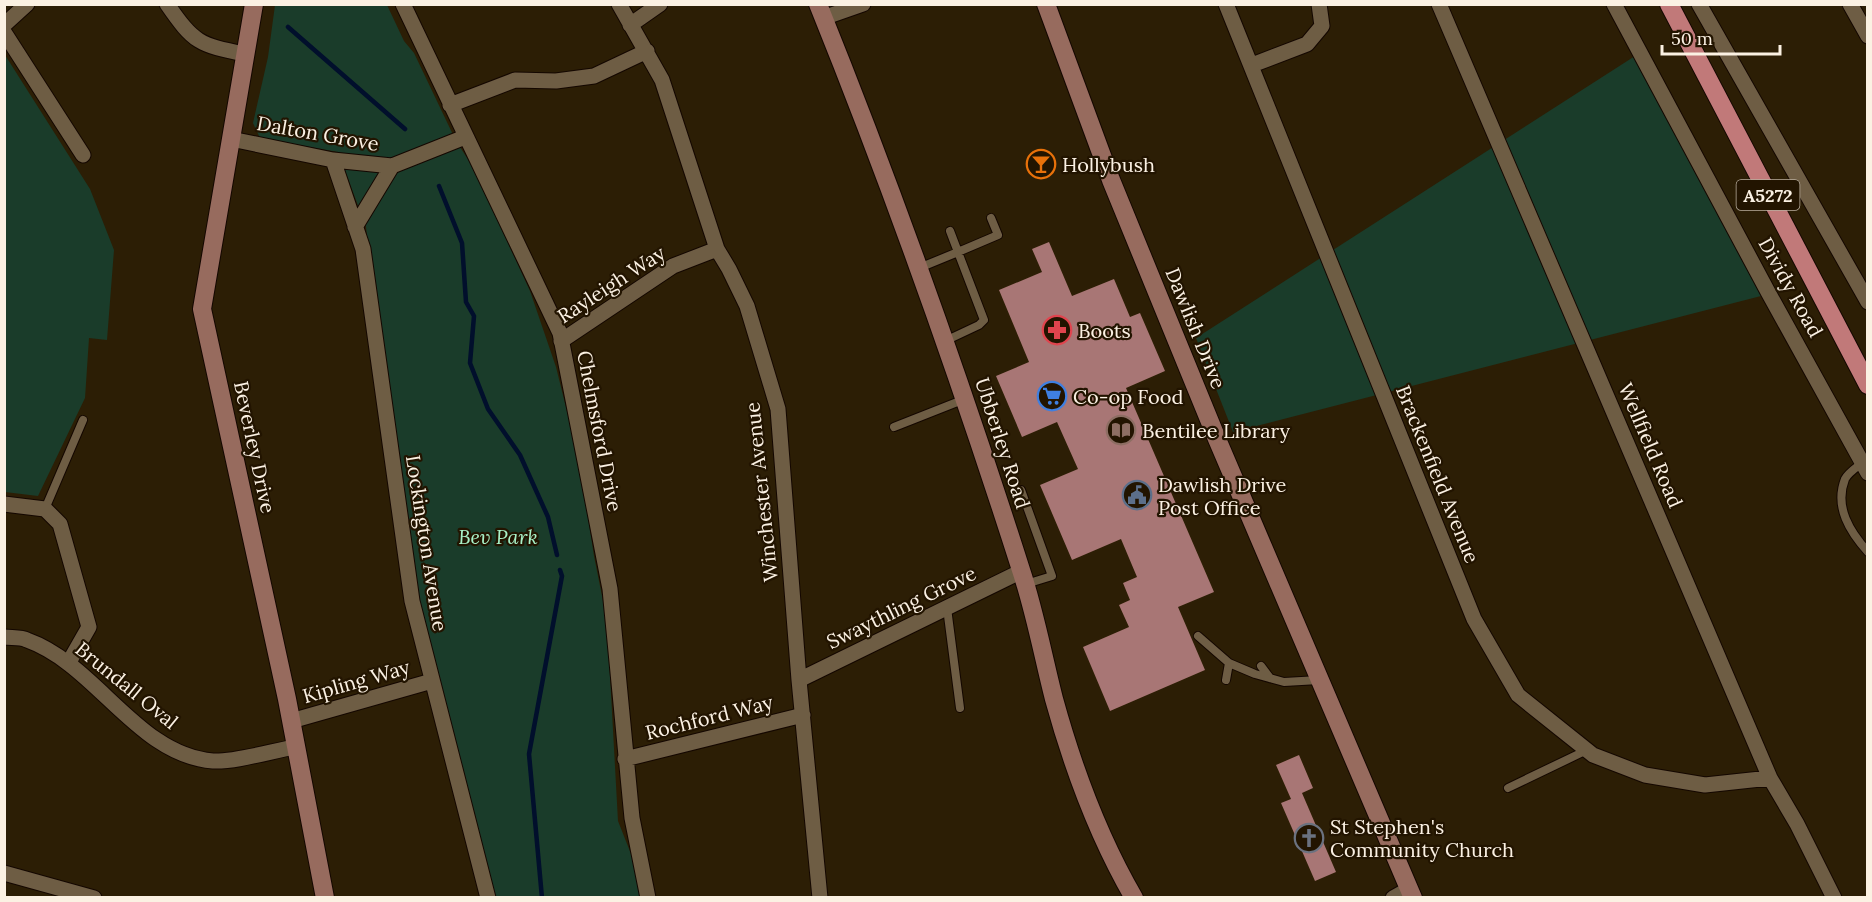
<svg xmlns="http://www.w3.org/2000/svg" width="1872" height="902" font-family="Lora,serif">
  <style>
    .green { fill: #1a3c2a }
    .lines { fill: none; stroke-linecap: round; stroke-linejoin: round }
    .stream { stroke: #010f2c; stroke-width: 4.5 }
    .building { fill: #a87675 }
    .lane-casing { stroke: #140700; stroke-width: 10 }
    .street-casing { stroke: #140700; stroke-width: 17 }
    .secondary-casing { stroke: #140700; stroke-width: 20 }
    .primary-casing { stroke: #140700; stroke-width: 20 }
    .lane { stroke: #6e5d44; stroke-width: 8 }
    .street { stroke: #6e5d44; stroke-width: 15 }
    .secondary { stroke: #976b5e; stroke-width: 18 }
    .primary { stroke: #c17979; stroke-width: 18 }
    .labels { text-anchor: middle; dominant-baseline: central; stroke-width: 4.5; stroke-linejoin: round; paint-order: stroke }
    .shield { fill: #221400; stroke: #baaf9f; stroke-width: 1.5 }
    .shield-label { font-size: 18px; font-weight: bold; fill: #fbf1e3 }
    .street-label { font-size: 20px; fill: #fbf1e3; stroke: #221400 }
    .poi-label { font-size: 20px; fill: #fbf1e3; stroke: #221400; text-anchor: start }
    .park-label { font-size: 20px; font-style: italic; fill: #a9f2c8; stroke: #221400 }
  </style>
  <rect width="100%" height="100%" fill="#2c1e05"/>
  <path class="green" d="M275 5H387L404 41 414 53 456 141 473 167 530 291 556 367 579 460 594 556 607 621 618 821 633 859 641 897H493L411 569 370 265 366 227 338 152 260 138 253 123 268 57Z
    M5 55 90 189 114 250 107 340 89 338 85 398 38 496 5 492Z
    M1635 56 1761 296 1233 432 1196 338Z"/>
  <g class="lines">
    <path class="stream" d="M288 27 405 129
      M439 186 462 243 466 302 474 316 470 363 488 409 520 455 548 517 557 555
      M542 898 529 754 562 576 560 570"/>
  </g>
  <path class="building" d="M1049 242 1072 296 1114 279 1130 317 1140 313 1165 371 1126 388 1214 592 1178 607 1205 670 1110 711 1083 647 1129 627 1119 605 1130 600 1123 583 1137 577 1121 539 1072 560 1040 485 1078 469 1057 422 1022 437 996 376 1029 362 999 290 1042 272 1032 249Z
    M1299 755 1313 788 1302 793 1336 872 1315 881 1281 803 1291 799 1276 765Z"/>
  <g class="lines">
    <g class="lane-casing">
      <path id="lane" d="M950 231 958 252 998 235 991 218
        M919 268 958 252 984 320 979 325 945 341
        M894 427 965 399
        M1862 463C1857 467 1848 473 1845 479 1834 507 1850 532 1868 552
        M1021 490 1052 576 1026 584
        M45 509 83 420
        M947 608 960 708
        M1198 636 1229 663 1255 674 1284 682 1319 680
        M1261 666 1270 678
        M1226 680 1229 663
        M1508 788 1587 750"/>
    </g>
    <g class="street-casing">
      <path id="street" d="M167 4C194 43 199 45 245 54
        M403 4 560 333 610 589 632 818 648 898
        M619 4 662 80 717 249 729 269 747 306 778 409 799 680 820 898
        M1226 4 1474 619 1518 695 1593 755 1645 775 1705 785 1770 778
        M1439 4 1770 778 1797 824 1834 898
        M1614 4 1768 292 1868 473
        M1699 4 1868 302
        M1850 4 1868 36
        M823 18 863 4
        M4 25 27 4
        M630 25 660 4
        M4 32 83 155
        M1252 65 1307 44 1322 26 1319 4
        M450 105 515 80 556 81 594 76 647 51
        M231 139 333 160 392 166 465 137
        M333 160 363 249 412 601 488 898
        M355 227 392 166
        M561 341 673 266 717 249
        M4 504 45 509 60 524 89 627 69 662
        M4 637C12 638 21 637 27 640 97 665 137 755 213 761 236 762 272 751 295 747
        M799 680 1022 571
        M291 721 432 681
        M625 759 803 715
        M4 873 94 898
        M1393 898 1409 889"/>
    </g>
    <g class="secondary-casing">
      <path id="secondary" d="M254 4 202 309 287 699 325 898
        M818 4C893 190 960 379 1021 570 1035 612 1043 656 1054 699 1073 768 1098 836 1134 898
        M1046 4 1111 180 1217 439 1413 898"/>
    </g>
    <g class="primary-casing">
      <path id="primary" d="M1669 4 1868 385"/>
    </g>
    <use href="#lane" class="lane"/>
    <use href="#street" class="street"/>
    <use href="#secondary" class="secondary"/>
    <use href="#primary" class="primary"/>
  </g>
  <defs>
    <g id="bar-ring" transform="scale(1.5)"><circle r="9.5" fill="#221400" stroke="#e8710a" stroke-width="1.5"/><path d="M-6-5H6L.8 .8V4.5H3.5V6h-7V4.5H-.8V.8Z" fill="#e8710a"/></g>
    <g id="pharmacy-ring" transform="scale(1.5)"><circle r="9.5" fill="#221400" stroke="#e0444e" stroke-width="1.5"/><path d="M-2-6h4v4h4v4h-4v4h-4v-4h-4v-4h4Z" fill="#e0444e"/></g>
    <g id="supermarket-ring" transform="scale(1.5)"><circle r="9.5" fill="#221400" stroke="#3f7fe0" stroke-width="1.5"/><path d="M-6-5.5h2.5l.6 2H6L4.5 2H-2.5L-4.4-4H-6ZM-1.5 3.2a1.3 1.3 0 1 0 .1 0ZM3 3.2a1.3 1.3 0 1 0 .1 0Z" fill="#3f7fe0"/></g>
    <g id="library-ring" transform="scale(1.5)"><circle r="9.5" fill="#221400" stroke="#8d6e63" stroke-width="1.5"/><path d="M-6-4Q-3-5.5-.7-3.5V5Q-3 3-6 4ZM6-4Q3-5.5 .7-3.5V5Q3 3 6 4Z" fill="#8d6e63"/></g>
    <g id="civic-ring" transform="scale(1.5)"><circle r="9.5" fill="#221400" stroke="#5c6f8a" stroke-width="1.5"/><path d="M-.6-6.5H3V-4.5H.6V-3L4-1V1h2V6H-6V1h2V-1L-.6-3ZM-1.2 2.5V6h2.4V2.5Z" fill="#5c6f8a"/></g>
    <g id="church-ring" transform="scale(1.5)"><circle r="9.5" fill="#221400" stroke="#6b7280" stroke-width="1.5"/><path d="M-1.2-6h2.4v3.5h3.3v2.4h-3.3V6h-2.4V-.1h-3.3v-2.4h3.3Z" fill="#6b7280"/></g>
  </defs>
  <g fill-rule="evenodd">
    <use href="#bar-ring" x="1041" y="164"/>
    <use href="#pharmacy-ring" x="1057" y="330"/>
    <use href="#supermarket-ring" x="1052" y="396"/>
    <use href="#library-ring" x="1121" y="430"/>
    <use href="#civic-ring" x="1137" y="495"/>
    <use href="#church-ring" x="1309" y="838"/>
  </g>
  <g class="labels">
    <rect class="shield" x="1736.5" y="180" width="63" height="30" rx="4.5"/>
    <g class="shield-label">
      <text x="1768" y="195">A5272</text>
    </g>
    <g class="street-label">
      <text transform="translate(318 133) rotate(10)">Dalton Grove</text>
      <text transform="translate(611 284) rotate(-33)">Rayleigh Way</text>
      <text transform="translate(1791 287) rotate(61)">Dividy Road</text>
      <text transform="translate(1196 328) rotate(68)">Dawlish Drive</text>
      <text transform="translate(600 431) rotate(79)">Chelmsford Drive</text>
      <text transform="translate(1003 443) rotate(72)">Ubberley Road</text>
      <text transform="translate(1651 445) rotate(67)">Wellfield Road</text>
      <text transform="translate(255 447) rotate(78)">Beverley Drive</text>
      <text transform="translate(1438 474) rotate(68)">Brackenfield Avenue</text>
      <text transform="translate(761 492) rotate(-96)">Winchester Avenue</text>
      <text transform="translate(427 543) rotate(81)">Lockington Avenue</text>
      <text transform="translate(901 607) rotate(-26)">Swaythling Grove</text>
      <text transform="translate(356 681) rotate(-16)">Kipling Way</text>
      <text transform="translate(127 685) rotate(39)">Brundall Oval</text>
      <text transform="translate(709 717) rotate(-14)">Rochford Way</text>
    </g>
    <g class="poi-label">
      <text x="1062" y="164">Hollybush</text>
      <text x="1078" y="330">Boots</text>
      <text x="1073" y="396">Co-op Food</text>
      <text x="1142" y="430">Bentilee Library</text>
      <text x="1158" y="484">Dawlish Drive<tspan x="1158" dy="23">Post Office</tspan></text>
      <text x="1330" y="826">St Stephen's<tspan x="1330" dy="23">Community Church</tspan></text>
    </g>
    <g class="park-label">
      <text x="498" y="536">Bev Park</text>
    </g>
  </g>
  <rect width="1872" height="902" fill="none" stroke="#fbf1e3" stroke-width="12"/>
  <path d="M1662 45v9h118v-9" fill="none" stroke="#fbf1e3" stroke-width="3"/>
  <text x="1671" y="45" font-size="18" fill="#fbf1e3" stroke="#221400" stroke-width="4.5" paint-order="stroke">50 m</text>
</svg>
